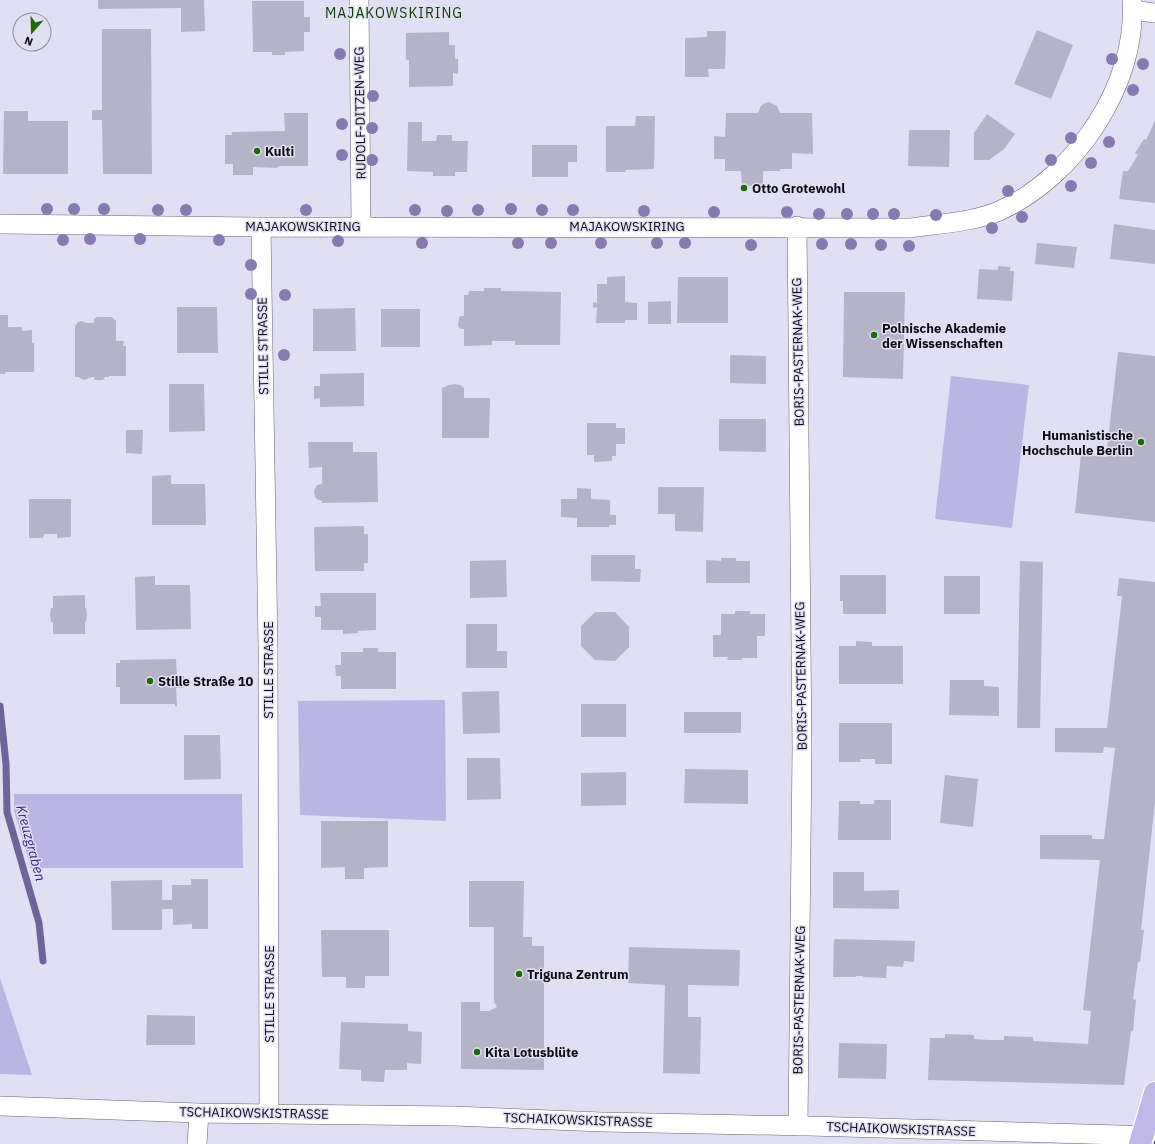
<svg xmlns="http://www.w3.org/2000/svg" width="1155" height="1144" font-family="'IBM Plex Sans',sans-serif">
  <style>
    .green { fill: #bab5e3 }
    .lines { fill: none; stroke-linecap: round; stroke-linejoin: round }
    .stream { stroke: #6c649a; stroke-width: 7 }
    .building { fill: #b5b3c7 }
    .minor-casing { stroke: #646274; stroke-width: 20 }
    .primary-casing { stroke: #fff; stroke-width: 24 }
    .minor { stroke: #fff; stroke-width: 19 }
    .primary { stroke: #bfb8e9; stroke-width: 22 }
    .tram { stroke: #24222b; stroke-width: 1 }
    .tree { fill: #8779b1 }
    .poi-dot { fill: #1e6905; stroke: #e1dff4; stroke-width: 1.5 }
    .labels { text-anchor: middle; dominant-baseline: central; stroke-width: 3; stroke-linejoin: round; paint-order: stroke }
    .street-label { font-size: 13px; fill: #0c0b12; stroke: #e1dff4 }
    .poi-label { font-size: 13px; font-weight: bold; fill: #0c0b12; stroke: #e1dff4; text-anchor: start }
    .neighbourhood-label { font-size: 14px; letter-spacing: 1px; fill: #0d3d01; stroke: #e1dff4 }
    .water-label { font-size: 14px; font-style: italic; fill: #3d257b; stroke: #e1dff4 }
  </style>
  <rect width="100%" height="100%" fill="#e1dff4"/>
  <path class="green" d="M951 376 1029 385 1012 528 935 519Z
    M445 700 446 821 300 815 298 701Z
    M14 794H242L243 868H31L14 811Z
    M0 978 32 1075 0 1074Z"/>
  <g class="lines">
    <path class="stream" d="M0 706 6 764 7 812 39 923 43 961"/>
  </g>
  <path class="building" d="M98 0H204L205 31 181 32V8L98 9Z
    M252 1H304V17H310V32H304V51L285 52V55H272V52H253Z
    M102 29H151L152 174H103L102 120H92V110H102Z
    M1037 30 1073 45 1051 99 1014 84Z
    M707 31H726L725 69H708L709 77H685V38L707 37Z
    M449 32V45H455V59H458V74L453 73V86L409 87V60H406V33Z
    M769 102 777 106 780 113H812L813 154 792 153V169H780V171H763V186H742L741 171H725V159H714V136L725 137 726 113H758L761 106 765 103Z
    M4 111H28V121H68V174H3Z
    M284 113H308V166H280L276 168 253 167V175H233V164H225V135H232V132L285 131Z
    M987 114 1015 134 1004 149 989 160H974V133Z
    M636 116H655L654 169 625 170 626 172H606V126H635Z
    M1155 121V203L1119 199 1123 171H1128L1138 155 1135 153 1144 139 1146 140Z
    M408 122H422V141H436L437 135H452V141H468L467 172H455V176H433V172L407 171Z
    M909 130H950L949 167 908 166Z
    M532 145H577V162H568V177H532Z
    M1114 224 1155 230V264L1110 259Z
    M1037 243 1077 247 1074 268 1035 264Z
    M998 266 1010 267V271H1014L1012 301 977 299 979 269 998 270Z
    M625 276V302L637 303V320H625V323H596L597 307 593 308V302L597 303V284H607V277Z
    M678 277H728V323H677Z
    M484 288H501V291L561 292 560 345H515V341H492V345L464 346V329H461L458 326 459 318 460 316H464V295H468L469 291H484Z
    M844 292H905L903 379 843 377Z
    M671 301V324H648V302Z
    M177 307H217L218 353H177Z
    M355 308 356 351H313V309Z
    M381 309H420V347H381Z
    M0 315H8V327H22V331L32 330V343H34V372H5V374H0Z
    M97 317H112L116 321V341H124L123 346H126V376H109V377H105L103 380H95L94 377H92L84 380 78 377H75V326L78 322 82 321 86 323H94V319Z
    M1118 352 1155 356V522L1075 513 1081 454 1106 457Z
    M730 355 766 356V384L730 383Z
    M364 373V406L320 407V398L314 399V386H320V374Z
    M169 384H204L205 431 169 432Z
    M455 384 460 385 464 388V398H490L489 438H442V388L449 385Z
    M719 419H766V452L719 451Z
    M587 423H616V428H625V444H616V456H612V461L594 462V455H587Z
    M126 430H143L142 454 126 453Z
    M308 442H353V452H377L378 502 322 503V501L317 499 315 497 314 491 317 485 322 484V467L309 468Z
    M171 475V484H205L206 525H152V476Z
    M658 487H704L703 532 675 531V514H658Z
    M577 488 591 489V499L610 500V515H616V525H609V527H577V518L561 517V499H577Z
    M29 499H71V537L57 538V534H44L43 538H29Z
    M364 526V534H368V563H364V571H315L314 527Z
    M591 555H635V569H641L640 582 591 581Z
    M721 558H736V561H750V583H706V560L721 561Z
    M506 560 507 597 470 598V561Z
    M1020 561 1043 562 1040 728H1017Z
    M840 575H886V614H843V601H840Z
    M155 576V585H190L191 629 136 630 135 577Z
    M944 576H980V614H944Z
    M1119 578 1155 582V802L1141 930H1144L1140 962H1138L1133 999 1136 1000 1133 1031H1131L1124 1085 928 1080 930 1038H945V1034L974 1035V1039L989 1040H1004V1036L1033 1037V1041L1088 1044 1091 1011 1083 1010 1100 860 1040 859V835H1092V839H1104L1115 748 1104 747 1103 753 1055 752V728H1107L1122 596H1117Z
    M320 593H376V630L358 631V633L343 634V630H321V617H315V606H321Z
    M85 595V607L86 608 87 614 86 622 85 621V634H53V622H51L50 614 51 608H53V596Z
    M735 611H750V614H765V636H757V658H742V660H727L728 657H713V635H721V614H735Z
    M595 612H615L629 627V647L615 661 595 660 581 646V626Z
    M466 624H497V651H507V668H466Z
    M856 641 872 642V646H903V684H839V646H856Z
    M363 648H378V652H396V689H341V676H336L335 665H341V652H363Z
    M176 659 177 676H184V688H176L177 706H175V704H120V687H116V663H120V660Z
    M950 680H984V686L999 687V716L949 715Z
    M499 691 500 733 463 734 462 692Z
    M581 704H626V737H581Z
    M684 712H741V733H684Z
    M839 723H892V764H875V759H860L861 762H839Z
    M184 735H220L221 779 184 780Z
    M467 758H500L501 799 467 800Z
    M685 769 748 770V804L684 803Z
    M626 772V805L581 806V773Z
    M945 775 978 779 973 827 940 823Z
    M874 800H891V840H838L839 801H860V804H874Z
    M321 821H388V867L364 868V879H345V867L321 868Z
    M833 872H864V891L899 890V909L833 908Z
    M191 879H208V929H192V924L173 925V909H162V930H112L111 881 162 880V900H172V885H191Z
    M469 881H524L523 937H532V946H544V1070L461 1069V1002H480V1011H489L497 1007 494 1002V927H469Z
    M321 930H389V976H365V988H346V977H322Z
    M834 939 915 941 914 962 904 961 903 967 887 966 886 978 863 977V976H856V977H833Z
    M629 947 740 950 739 986 688 985V1017H701L700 1074 663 1073 665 985 628 983Z
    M147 1015 195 1016V1045H146Z
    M341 1022 408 1024V1031L422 1032 421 1064 407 1063V1070H385L384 1082 361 1081V1070L339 1069Z
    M839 1043 887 1044 886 1079 838 1078Z"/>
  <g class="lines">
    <g class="minor-casing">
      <path id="minor" d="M359 0 361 226
        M1133 10 1155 13
        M0 224 261 227 910 228C937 224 974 222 999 211 1075 177 1138 84 1132 0
        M797 226 802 749 798 1126
        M261 227 268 646 269 1114
        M0 1106 199 1113 454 1116 602 1122 809 1126 1155 1136
        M197 1144 199 1113"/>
    </g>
    <g class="primary-casing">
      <path id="primary" d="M1140 1144 1155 1093"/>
    </g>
    <use href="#minor" class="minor"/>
    <use href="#primary" class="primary"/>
    <path class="tram" d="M1154 1144 1155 1141"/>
  </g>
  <g class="tree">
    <circle cx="340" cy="54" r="6"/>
    <circle cx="1112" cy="59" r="6"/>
    <circle cx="1143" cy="64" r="6"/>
    <circle cx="1133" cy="90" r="6"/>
    <circle cx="373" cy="96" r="6"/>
    <circle cx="342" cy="124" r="6"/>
    <circle cx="372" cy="128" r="6"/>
    <circle cx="1071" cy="138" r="6"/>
    <circle cx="1109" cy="142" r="6"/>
    <circle cx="342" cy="155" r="6"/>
    <circle cx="372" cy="160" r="6"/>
    <circle cx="1051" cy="160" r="6"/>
    <circle cx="1091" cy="163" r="6"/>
    <circle cx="1071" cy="186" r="6"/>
    <circle cx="1008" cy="191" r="6"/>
    <circle cx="47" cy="209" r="6"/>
    <circle cx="74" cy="209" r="6"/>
    <circle cx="104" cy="209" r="6"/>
    <circle cx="511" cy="209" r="6"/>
    <circle cx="158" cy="210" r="6"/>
    <circle cx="186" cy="210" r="6"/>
    <circle cx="306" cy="210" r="6"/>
    <circle cx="415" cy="210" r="6"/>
    <circle cx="478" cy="210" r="6"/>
    <circle cx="542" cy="210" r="6"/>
    <circle cx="573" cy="210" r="6"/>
    <circle cx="447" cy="211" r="6"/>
    <circle cx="644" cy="211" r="6"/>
    <circle cx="714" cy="212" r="6"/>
    <circle cx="787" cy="212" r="6"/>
    <circle cx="819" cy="214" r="6"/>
    <circle cx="847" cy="214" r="6"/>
    <circle cx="873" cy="214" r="6"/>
    <circle cx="894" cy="214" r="6"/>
    <circle cx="936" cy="215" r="6"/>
    <circle cx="1022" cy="217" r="6"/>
    <circle cx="992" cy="228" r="6"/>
    <circle cx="90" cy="239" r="6"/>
    <circle cx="140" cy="239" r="6"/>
    <circle cx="63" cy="240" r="6"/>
    <circle cx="219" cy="240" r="6"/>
    <circle cx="338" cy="241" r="6"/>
    <circle cx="422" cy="243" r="6"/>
    <circle cx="518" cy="243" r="6"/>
    <circle cx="551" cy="243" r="6"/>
    <circle cx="601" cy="243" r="6"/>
    <circle cx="657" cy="243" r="6"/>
    <circle cx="685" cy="243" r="6"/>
    <circle cx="822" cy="244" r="6"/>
    <circle cx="851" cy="244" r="6"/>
    <circle cx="751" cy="245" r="6"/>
    <circle cx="881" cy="245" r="6"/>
    <circle cx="909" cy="246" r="6"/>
    <circle cx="251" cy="265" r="6"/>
    <circle cx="251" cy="294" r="6"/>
    <circle cx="285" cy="295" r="6"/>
    <circle cx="284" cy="355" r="6"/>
  </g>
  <g class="poi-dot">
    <circle cx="257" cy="151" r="4"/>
    <circle cx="744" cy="188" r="4"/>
    <circle cx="874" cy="335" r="4"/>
    <circle cx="1141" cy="442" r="4"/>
    <circle cx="150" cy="681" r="4"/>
    <circle cx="519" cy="974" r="4"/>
    <circle cx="477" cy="1052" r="4"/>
  </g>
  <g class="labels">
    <g class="street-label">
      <text transform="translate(360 113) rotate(-91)">RUDOLF-DITZEN-WEG</text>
      <text x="303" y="226">MAJAKOWSKIRING</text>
      <text x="627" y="226">MAJAKOWSKIRING</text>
      <text transform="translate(263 346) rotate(-91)">STILLE STRASSE</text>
      <text transform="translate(798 352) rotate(-91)">BORIS-PASTERNAK-WEG</text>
      <text transform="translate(268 670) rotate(-90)">STILLE STRASSE</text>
      <text transform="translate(801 676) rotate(-91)">BORIS-PASTERNAK-WEG</text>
      <text transform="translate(269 994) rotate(-90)">STILLE STRASSE</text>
      <text transform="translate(799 1000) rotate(-89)">BORIS-PASTERNAK-WEG</text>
      <text transform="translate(254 1113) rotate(1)">TSCHAIKOWSKISTRASSE</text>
      <text transform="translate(578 1120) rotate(2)">TSCHAIKOWSKISTRASSE</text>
      <text transform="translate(901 1129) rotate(2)">TSCHAIKOWSKISTRASSE</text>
    </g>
    <g class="poi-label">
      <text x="265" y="151">Kulti</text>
      <text x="752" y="188">Otto Grotewohl</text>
      <text x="882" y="328">Polnische Akademie<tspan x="882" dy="15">der Wissenschaften</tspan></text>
      <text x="1133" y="435" text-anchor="end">Humanistische<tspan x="1133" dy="15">Hochschule Berlin</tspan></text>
      <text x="158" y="681">Stille Straße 10</text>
      <text x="527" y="974">Triguna Zentrum</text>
      <text x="485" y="1052">Kita Lotusblüte</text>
    </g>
    <g class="neighbourhood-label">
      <text x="394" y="13">MAJAKOWSKIRING</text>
    </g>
    <g class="water-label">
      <text transform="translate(31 843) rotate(75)">Kreuzgraben</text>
    </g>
  </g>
  <g transform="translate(32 32) rotate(200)"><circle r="19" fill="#e1dff4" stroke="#8c8a9a"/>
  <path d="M0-3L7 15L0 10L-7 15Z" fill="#1e6905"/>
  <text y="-6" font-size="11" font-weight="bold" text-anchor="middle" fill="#0c0b12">N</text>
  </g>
</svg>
